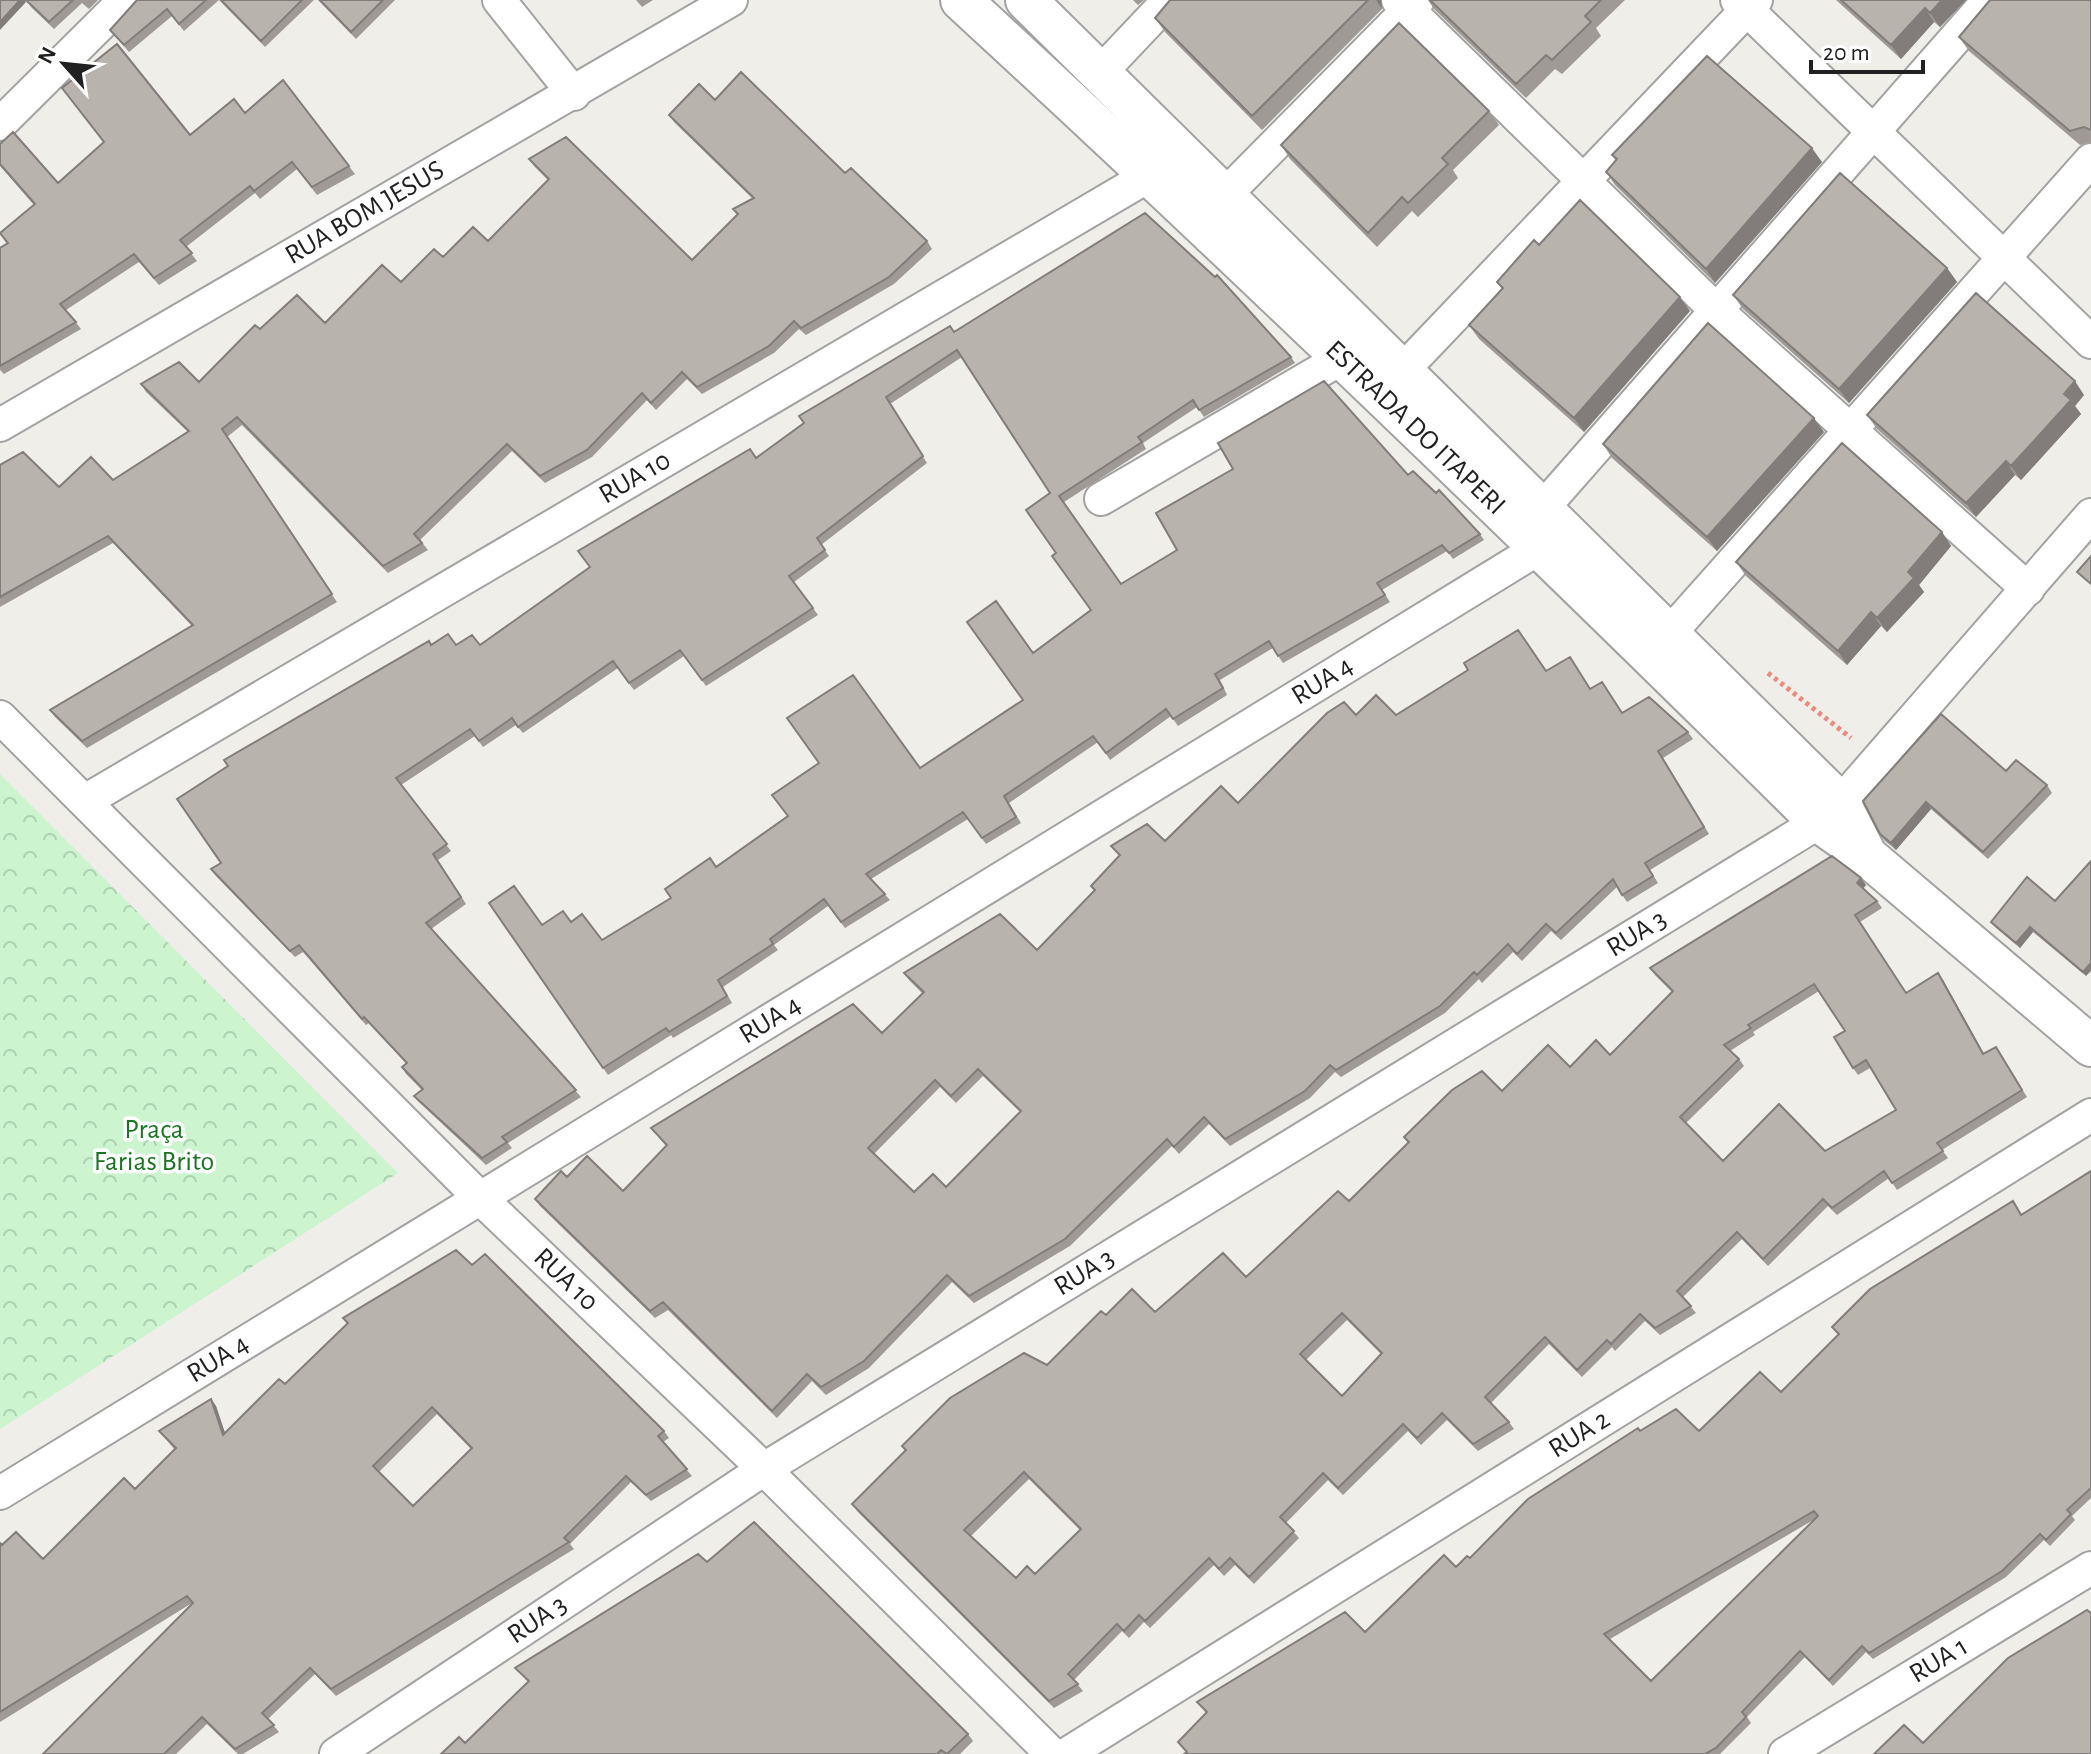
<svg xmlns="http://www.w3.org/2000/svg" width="2091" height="1754" font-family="'Alegreya Sans',sans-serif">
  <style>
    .park { fill: url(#park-crowns) }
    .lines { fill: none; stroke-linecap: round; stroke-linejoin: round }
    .minor-casing { stroke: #a2a2a2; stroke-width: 36 }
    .tertiary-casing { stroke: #a2a2a2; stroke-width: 44 }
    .path { stroke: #eb8a7e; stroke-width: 5; stroke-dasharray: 4 4; stroke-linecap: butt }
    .minor { stroke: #fff; stroke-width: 32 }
    .tertiary { stroke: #fff; stroke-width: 40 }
    .wall { fill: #9f9a96; fill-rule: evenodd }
    .shaded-wall { fill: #827d7a }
    .building { fill: #b9b3ae; stroke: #827d7a; stroke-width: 2; fill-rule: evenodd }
    .labels { text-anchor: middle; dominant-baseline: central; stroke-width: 7; stroke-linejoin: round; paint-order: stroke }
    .street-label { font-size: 28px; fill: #212121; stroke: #fff }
    .park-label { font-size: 28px; fill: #187621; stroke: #fff }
  </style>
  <defs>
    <pattern id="park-crowns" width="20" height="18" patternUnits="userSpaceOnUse" patternTransform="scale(2)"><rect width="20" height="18" fill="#cbf4cf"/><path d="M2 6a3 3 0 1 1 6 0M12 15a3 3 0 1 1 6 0" fill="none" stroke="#aed1b1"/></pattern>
  </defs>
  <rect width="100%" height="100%" fill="#f0eee9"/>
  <path class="park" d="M0 774 398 1173 0 1429Z"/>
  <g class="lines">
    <g class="minor-casing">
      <g id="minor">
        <path d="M499 0 574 94"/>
        <path d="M1398 0 1717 311 2028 589"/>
        <path d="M1737 0 2091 342"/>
        <path d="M1101 72 1169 0"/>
        <path d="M0 124 125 0"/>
        <path d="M1225 195 1418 0"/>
        <path d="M1402 371 1756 0"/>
        <path id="s1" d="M0 425 731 0"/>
        <path d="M1101 499 1342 358"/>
        <path d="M1542 509 1989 0"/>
        <path d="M1669 634 2091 160"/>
        <path id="s2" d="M0 717 480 1198 764 1469 1052 1754"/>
        <path id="s3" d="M85 801 1167 165"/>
        <path id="s4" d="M0 1493 1541 547"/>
        <path id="s5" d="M336 1754 764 1469 1819 822 1840 803 2091 515"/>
        <path id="s6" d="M1067 1754 2091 1115"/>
        <path id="s7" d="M1785 1754 2091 1568"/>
      </g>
    </g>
    <g class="tertiary-casing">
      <g id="tertiary">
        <path id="s8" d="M961 0C1252 268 1537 543 1819 822L1867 856 2091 1046"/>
        <path d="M1026 0 1840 803 1864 850"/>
      </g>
    </g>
    <path class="path" d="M1768 673 1851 738"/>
    <use href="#minor" class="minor"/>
    <use href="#tertiary" class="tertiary"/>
  </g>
  <path class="wall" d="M26 0H98L89 9 82 3 54 29 31 7Z
    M137 0H314L265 47 219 0 184 31 172 16 129 52 110 30Z
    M318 0H395L356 39Z
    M636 0H653L642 7Z
    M1133 0H1144L1138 5Z
    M1170 0H1381L1382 9 1262 130 1165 32 1155 18Z
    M1428 0H1625L1596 28 1601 36 1562 74 1555 69 1526 98 1434 9Z
    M1836 0H1966L1940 27 1934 22 1901 59Z
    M2091 0V142L2080 145 1969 51 1959 37Z
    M283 80 355 174 317 195 297 169 260 199 255 193 186 247 197 261 159 285 139 262 66 310 81 329 4 374 0 370V248L7 244 0 234 34 205 0 166V144L58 183 190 135 245 113Z
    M715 100 845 173 927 241 932 249 894 284 806 335 799 329 774 353 702 394 687 379 656 410 647 400 592 457 545 483 512 451 420 540 428 550 388 573 242 425 227 437 337 602 87 748 55 717 50 710 192 626 113 543 0 607V465L59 487 113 480 188 432 146 392 141 384 199 382 260 329 325 323 401 282 443 257 488 241 548 180 534 166 529 159 692 260 737 215 733 209 752 198 674 122 669 115Z
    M1489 111 1499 125 1453 170 1458 178 1418 217 1412 211 1377 247 1290 159 1281 145Z
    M1612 155 1822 162 1715 283 1615 185 1606 172 1616 161Z
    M1539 245 1690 311 1584 432 1479 339 1469 325 1502 289 1497 282Z
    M1947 268 1957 282 1849 403 1743 309 1733 295Z
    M954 332 1291 357 1295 363 1204 417 1197 407 1143 443 1146 449 1064 502 1121 584 1408 475 1436 493 1480 534 1484 540 1453 559 1447 551 1382 590 1390 602 1283 663 1273 648 1220 680 1227 695 1178 726 1171 716 1110 760 1098 742 1009 803 1021 823 986 844 968 819 871 879 890 900 845 928 828 906 774 945 778 950 723 987 732 1003 673 1038 671 1035 608 1075 489 903 542 925 571 922 602 940 671 898 716 867 920 768 1023 700 1033 653 1090 610 1056 553 1050 493 962 357 890 404 927 463 821 545 829 556 794 582 818 615 706 686 684 656 634 690 618 668 523 733 516 725 483 747 475 736 401 785 451 851 438 860 466 904 431 929 581 1097 508 1143 512 1148 486 1165 419 1102 414 1096 422 1090 406 1074 402 1067 406 1063 369 1023 366 1025 303 952 295 957 215 875 211 869 221 863 431 645H480L756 458Z
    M2084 395 2075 406 2081 414 2021 480 2015 475 1976 517 1877 429 1867 415Z
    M1824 432 1717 551 1612 458 1603 444Z
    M1942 532 1951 546 1919 585 1924 592 1887 632 1881 626 1847 665 1746 576 1736 562Z
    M1546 671 1590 689 1623 713 1688 732 1693 739 1663 758 1709 834 1650 870 1658 883 1627 902 1617 887 1561 940 1551 931 1522 961 1513 952 1482 983 1479 979 1445 1013 1341 1077 1335 1072 1310 1098 1230 1146 1209 1124 1179 1154 1172 1146 1070 1246 974 1303 952 1282 869 1368 826 1395 812 1381 777 1418 668 1310 655 1318 540 1206 535 1199 567 1177 623 1191 666 1146 651 1128 882 1033 922 993 909 980 904 973 1037 950 1094 891 1091 886 1119 856 1111 846 1165 841 1238 803 1356 715H1396ZM983 1076 1020 1112 946 1187 914 1192 874 1154 940 1087 956 1103Z
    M2006 771 2047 785 2052 793 1988 859 1931 809 1896 850 1885 841 1880 834 1863 801Z
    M2027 877 2086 976 2033 932 2020 948 1995 927 1991 922Z
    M1866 885 1863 889 1877 901 1882 908 1860 922 1906 993 1943 980 1984 1054 1996 1047 2027 1097 1942 1150 1948 1158 1897 1190 1889 1178 1837 1215 1828 1206 1768 1266 1742 1239 1683 1297 1696 1313 1660 1335 1645 1321 1615 1351 1612 1347 1582 1377 1549 1344 1491 1403 1509 1422 1514 1429 1478 1451 1447 1420 1421 1445 1408 1431 1343 1495 1328 1480 1286 1523 1299 1538 1254 1584 1235 1565 1224 1576 1214 1565 1150 1628 1144 1622 1129 1638 1122 1631 1074 1680 1083 1691 1054 1708 857 1511 852 1504 905 1451 902 1446 1047 1365 1106 1315 1155 1312 1246 1277 1349 1201 1408 1143 1404 1137 1502 1091 1570 1067 1610 1055 1672 992 1655 975 1650 968ZM1819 991 1845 1031 1853 1068 1858 1075 1870 1068 1896 1110 1825 1151 1723 1161 1686 1123 1744 1066 1739 1059 1730 1051 1755 1035 1753 1032ZM1347 1320 1381 1354 1342 1396 1306 1360ZM1029 1479 1080 1530 1035 1574 1016 1578 971 1536Z
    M2091 1171V1498L2072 1516 2075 1520 2050 1546 2044 1540 2006 1577 1873 1659 1866 1652 1833 1686 1805 1657 1747 1717 1751 1723 1720 1754H1184L1186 1752 1178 1742 1206 1713 1197 1702 1365 1632 1470 1558 1640 1431H1699L1781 1392 1838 1335 1832 1327 2017 1207 2021 1215ZM1815 1519 1651 1681 1610 1639Z
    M472 1265 664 1431 669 1438 663 1442 692 1476 651 1501 631 1482 570 1544 574 1549 336 1696 315 1674 268 1719 279 1732 243 1754H238L207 1724 176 1754H43L192 1603 0 1722V1543L2 1545 43 1559 135 1489 175 1450 159 1431 211 1399 216 1406 225 1433 285 1384 347 1324 343 1318ZM437 1414 471 1449 413 1506 379 1472Z
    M707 1562 968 1734 973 1741 960 1754H441L465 1743 528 1682 515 1668Z"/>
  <path class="shaded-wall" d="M20 0H25L26 2 0 30V22Z
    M1376 0H1381L1382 9Z
    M1942 0H1966L1940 27 1930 13Z
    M1925 8 1934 22 1901 59 1891 45Z
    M1812 148 1822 162 1715 283 1706 269Z
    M1947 268 1957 282 1849 403 1839 389Z
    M1680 297 1690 311 1584 432 1574 418Z
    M2075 381 2084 395 2075 406 2081 414 2021 480 2011 466Z
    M1814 418 1824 432 1717 551 1707 537Z
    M2006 461 2015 475 1976 517 1966 503Z
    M1942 532 1951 546 1919 585 1924 592 1887 632 1877 618 1908 572Z
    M1871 612 1881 626 1847 665 1838 651Z
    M1926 802 1931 809 1896 850 1891 843Z
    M1861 878 1866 885 1862 890 1857 883Z
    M2030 927 2033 932 2020 948 2016 943Z
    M2091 963V971L2086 976 2083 972Z
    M1938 973 1943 980 1988 1061 1983 1054Z
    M211 1399 216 1406 228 1442 223 1435Z"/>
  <path class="building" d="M0 0H20L0 22Z
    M26 0H73L49 22Z
    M137 0H206L179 24 167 9 124 45 110 30Z
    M221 0H302L261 41Z
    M320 0H383L351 32Z
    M1170 0H1368L1252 116 1155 18Z
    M1430 0H1601L1585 16 1591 22 1552 60 1546 55 1516 84Z
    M1841 0H1942L1930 13 1925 8 1891 45Z
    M1990 0H2091V130L2084 127 2070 131 1959 37Z
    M1399 23 1489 111 1442 158 1448 164 1408 203 1402 197 1368 233 1281 145Z
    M117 44 190 135 234 99 245 113 283 80 349 166 312 187 292 162 254 191 250 186 180 240 192 253 154 278 134 254 60 304 76 322 0 366V248L8 243 0 233 35 204 0 164V144L13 132 58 183 104 142 62 88Z
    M1707 56 1812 148 1706 269 1606 172 1617 159 1612 155Z
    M741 72 845 173 851 168 927 241 889 277 801 328 794 321 769 346 697 387 682 372 651 403 642 393 587 450 540 476 507 444 414 534 422 543 383 566 237 417 222 429 332 594 82 741 50 710 193 625 108 536 0 597V465L23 452 59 487 91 457 113 480 189 431 141 384 179 362 199 382 255 325 260 329 297 295 325 323 382 265 401 282 434 249 443 257 473 227 488 241 549 179 529 159 566 137 692 260 738 214 733 209 754 198 669 115 699 84 715 100Z
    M1840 173 1947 268 1839 389 1733 295Z
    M1580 200 1680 297 1574 418 1469 325 1503 288 1497 282 1534 240 1539 245Z
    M1145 213 1215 277 1217 275 1291 357 1199 410 1193 400 1138 437 1142 442 1059 496 1121 584 1177 550 1156 513 1233 469 1218 443 1324 381 1408 475 1413 471 1436 493 1439 490 1480 534 1449 553 1442 545 1377 583 1385 595 1278 656 1269 641 1215 674 1223 688 1173 719 1166 709 1106 753 1093 736 1004 796 1016 817 982 838 963 812 866 874 885 894 841 922 824 899 770 939 773 944 718 980 727 996 669 1032 666 1028 603 1068 489 903 514 886 542 925 563 911 571 922 582 914 602 940 671 898 665 889 710 858 716 867 788 816 772 795 819 763 787 718 853 675 920 768 1023 700 967 622 996 601 1033 653 1091 610 1052 556 1056 553 1026 510 1050 493 957 350 886 397 923 456 817 538 825 550 789 576 813 608 702 680 680 650 629 683 613 661 518 727 512 718 479 741 470 729 396 778 447 844 433 854 461 897 426 923 576 1090 502 1137 507 1142 482 1158 414 1096 423 1089 402 1067 407 1063 364 1017 362 1019 299 945 290 951 211 869 221 863 177 799 228 766 224 760 429 641 431 645 448 634 456 645 472 635 480 645 590 567 578 551 750 449 756 458 804 423 799 416 950 326 954 332Z
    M1976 293 2075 381 2064 394 2071 400 2011 466 2006 461 1966 503 1867 415Z
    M1708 323 1814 418 1707 537 1603 444Z
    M1842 443 1942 532 1908 572 1914 578 1877 618 1871 612 1838 651 1736 562Z
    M2091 556V584L2077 572Z
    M1518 630 1546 671 1570 657 1590 689 1602 682 1622 713 1649 697 1688 732 1658 751 1704 827 1645 863 1653 876 1622 895 1613 879 1556 933 1546 924 1517 954 1508 944 1477 975 1474 972 1440 1006 1336 1070 1330 1065 1305 1091 1225 1139 1204 1117 1174 1147 1167 1139 1065 1239 969 1296 947 1275 864 1361 821 1387 807 1374 772 1411 663 1302 650 1311 535 1199 561 1171 567 1177 587 1156 623 1191 667 1145 651 1128 853 1004 882 1033 924 992 904 973 1000 914 1037 950 1095 890 1091 886 1120 855 1111 846 1147 824 1165 841 1221 786 1238 803 1327 713 1344 702 1356 715 1376 695 1396 715 1468 670 1464 663ZM978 1069 1021 1111 946 1187 933 1174 914 1192 868 1148 935 1080 951 1096Z
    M1941 714 2006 771 2016 760 2047 785 1983 852 1926 802 1891 843 1880 834 1863 801Z
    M1832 856 1861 878 1857 883 1877 901 1855 915 1906 993 1938 973 1983 1054 1996 1047 2022 1090 1937 1143 1943 1151 1892 1183 1884 1171 1832 1208 1823 1199 1763 1259 1737 1232 1677 1291 1691 1306 1655 1328 1640 1314 1611 1344 1607 1340 1577 1370 1545 1337 1485 1397 1509 1422 1473 1444 1442 1413 1417 1438 1403 1424 1338 1488 1323 1473 1280 1517 1294 1531 1249 1577 1230 1558 1219 1569 1209 1558 1145 1621 1139 1615 1124 1631 1117 1624 1068 1674 1078 1684 1049 1701 852 1504 906 1450 902 1446 950 1398 1024 1353 1047 1365 1101 1311 1106 1315 1132 1289 1155 1312 1223 1253 1246 1277 1338 1191 1349 1201 1409 1142 1404 1137 1452 1090 1482 1071 1502 1091 1548 1045 1570 1067 1596 1040 1610 1055 1673 991 1650 968ZM1814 984 1845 1031 1834 1037 1853 1068 1866 1060 1896 1110 1825 1151 1779 1104 1723 1161 1680 1117 1739 1059 1724 1045 1751 1028 1748 1025ZM1342 1313 1382 1353 1342 1396 1300 1354ZM1024 1472 1081 1529 1035 1574 1027 1566 1016 1578 964 1530Z
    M2091 861V963L2083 972 2030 927 2016 943 1991 922 2027 877 2055 901Z
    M2091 1171V1488L2067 1510 2071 1514 2046 1540 2040 1534 2002 1571 1869 1653 1862 1646 1829 1680 1800 1651 1742 1712 1746 1717 1716 1748 1705 1754H1184L1187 1752 1178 1742 1207 1712 1197 1702 1345 1612 1365 1632 1444 1555 1456 1567 1467 1556 1470 1558 1528 1499 1638 1428 1640 1431 1676 1409 1699 1431 1760 1372 1781 1392 1839 1334 1832 1327 1870 1289 2013 1201 2021 1215ZM1814 1511 1818 1516 1651 1681 1604 1634Z
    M456 1250 472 1265 485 1254 664 1431 658 1436 687 1469 646 1495 626 1476 564 1538 569 1542 331 1689 310 1668 262 1713 274 1725 235 1749 202 1717 164 1754H43L193 1603 187 1596 0 1712V1543L2 1545 16 1532 43 1559 124 1478 135 1489 176 1448 159 1431 211 1399 223 1435 279 1379 285 1384 348 1323 343 1318ZM432 1407 472 1448 413 1506 373 1466Z
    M754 1522 968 1734 947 1754 941 1750 937 1754H441L459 1737 465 1743 529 1681 515 1668 698 1554 707 1562Z
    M2087 1610 2091 1613V1754H1874L1904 1725 1923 1743 2008 1658Z"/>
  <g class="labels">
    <g class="street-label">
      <text stroke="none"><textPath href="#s1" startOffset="422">RUA BOM JESUS</textPath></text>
      <text stroke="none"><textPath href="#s8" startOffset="624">ESTRADA DO ITAPERI</textPath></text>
      <text stroke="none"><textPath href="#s3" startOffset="638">RUA 10</textPath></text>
      <text stroke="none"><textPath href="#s4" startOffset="1552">RUA 4</textPath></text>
      <text stroke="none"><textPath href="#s5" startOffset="1538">RUA 3</textPath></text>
      <text stroke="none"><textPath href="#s4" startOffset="904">RUA 4</textPath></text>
      <text stroke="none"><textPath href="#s5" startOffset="890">RUA 3</textPath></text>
      <text stroke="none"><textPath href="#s2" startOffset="798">RUA 10</textPath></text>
      <text stroke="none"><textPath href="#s4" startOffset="256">RUA 4</textPath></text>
      <text stroke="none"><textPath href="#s6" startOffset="604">RUA 2</textPath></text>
      <text stroke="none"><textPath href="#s5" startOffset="242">RUA 3</textPath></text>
      <text stroke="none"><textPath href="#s7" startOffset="180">RUA 1</textPath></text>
    </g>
    <g class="park-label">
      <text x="154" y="1130">Praça<tspan x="154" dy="32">Farias Brito</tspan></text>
    </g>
  </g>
  <g transform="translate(64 64) rotate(297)" stroke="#ffffff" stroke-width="6" paint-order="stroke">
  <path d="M0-6L14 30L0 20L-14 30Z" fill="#212121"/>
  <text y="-12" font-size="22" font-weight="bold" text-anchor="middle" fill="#212121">N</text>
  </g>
  <path d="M1811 60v12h112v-12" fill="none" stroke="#212121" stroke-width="4"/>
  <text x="1823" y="60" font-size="24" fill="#212121" stroke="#ffffff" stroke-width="6" paint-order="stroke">20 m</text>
</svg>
